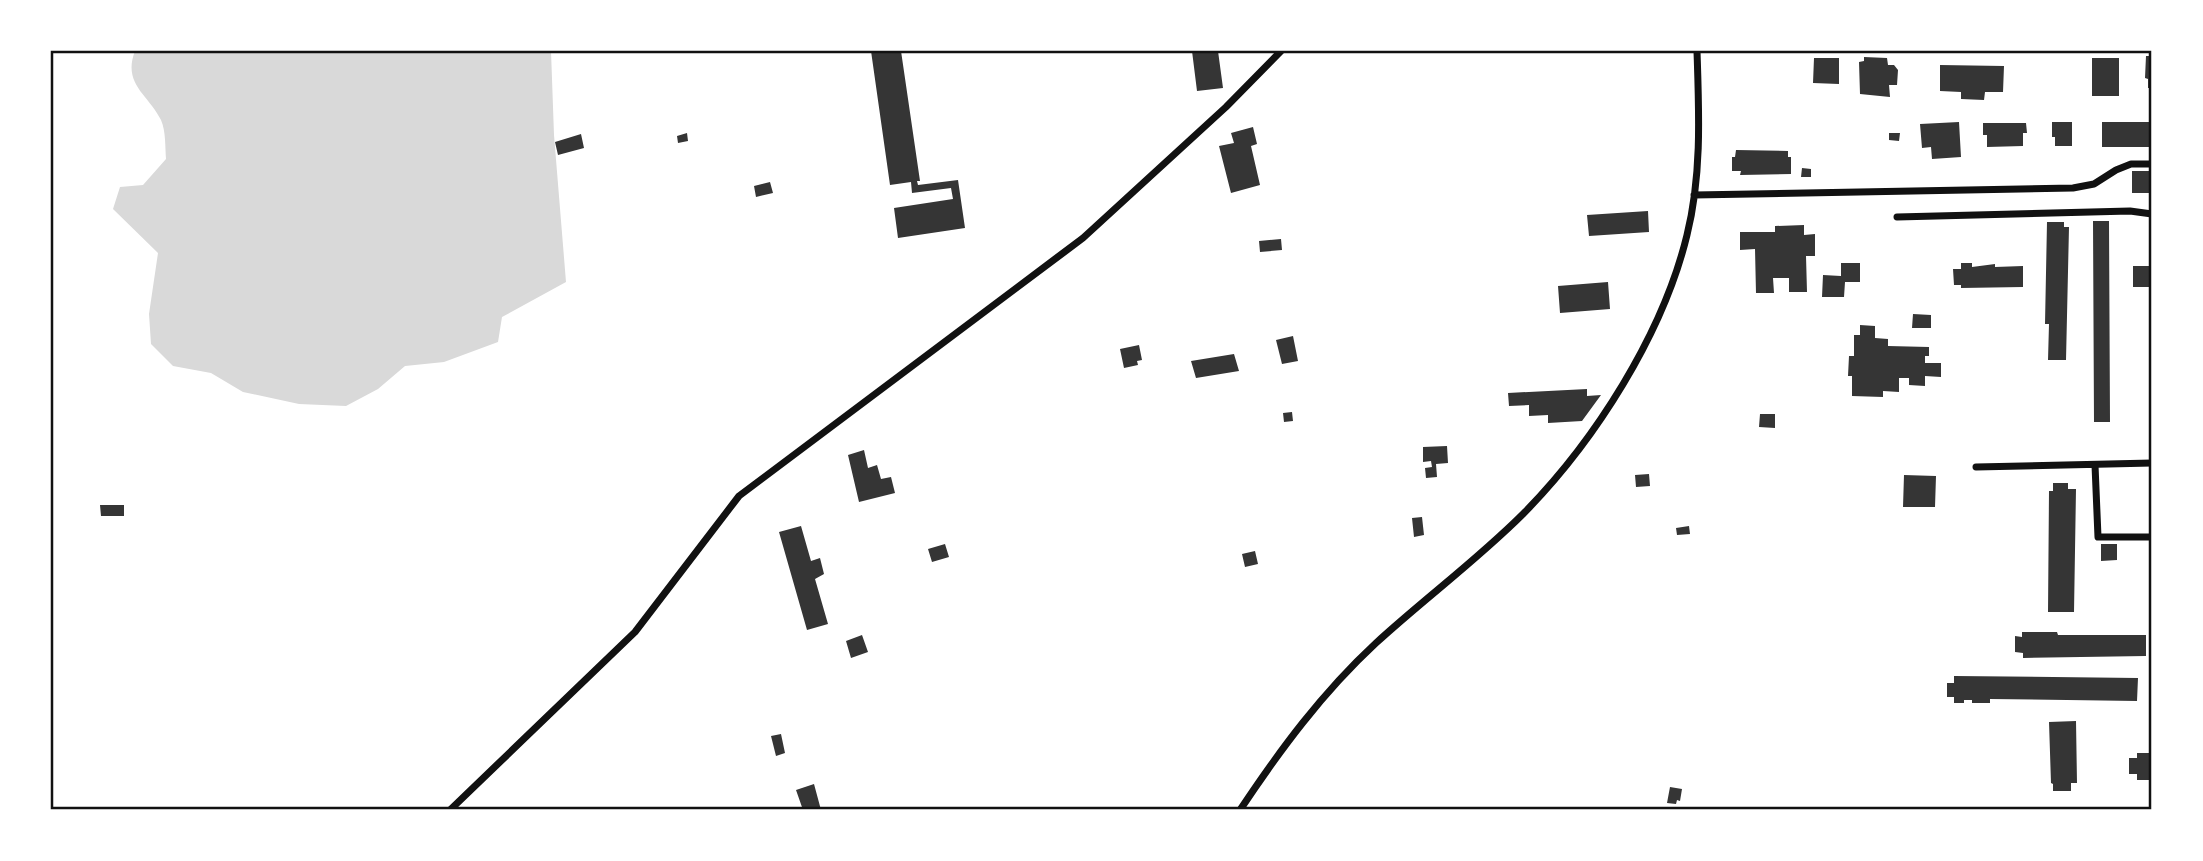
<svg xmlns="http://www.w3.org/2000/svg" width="2203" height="861" font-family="'Fira Sans',sans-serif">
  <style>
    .water { fill: #d9d9d9 }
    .building { fill: #353535 }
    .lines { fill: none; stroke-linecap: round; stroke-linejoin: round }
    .minor { stroke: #111; stroke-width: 7 }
    .neatline { fill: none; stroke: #111; stroke-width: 2.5 }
  </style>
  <rect width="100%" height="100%" fill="#fff"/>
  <path class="water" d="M135 51H551L554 135 566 282 502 317 498 342 444 362 405 366 378 389 346 406 299 404 243 392 211 373 173 366 151 344 149 314 158 253 113 209 120 187 143 185 166 159C165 148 166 131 161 120 149 95 122 84 135 51Z"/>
  <path class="building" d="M871 51H901L920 181H917L918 185 958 180 965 228 898 238 894 208 953 199 951 188 912 193 911 182 890 185Z
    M1192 51H1218L1223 88 1197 91Z
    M2146 56H2152V88H2148V79L2145 78Z
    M1864 57 1887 58 1888 65H1894L1898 70 1897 85H1889L1890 97 1860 94 1859 62 1864 61Z
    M1814 58H1839V84L1813 83Z
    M2092 58H2119V96H2092Z
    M1940 65 2004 66 2003 92H1985L1984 100 1961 99V92L1940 91Z
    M1959 122 1961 157 1932 159 1931 147 1922 148 1920 124Z
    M2052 122H2072V146H2055V137H2052Z
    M2102 122H2152V147H2102Z
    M1983 123H2026L2027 133H2023V146L1987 147V135H1983Z
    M1253 127 1257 144 1251 146 1260 185 1231 193 1219 146 1234 143 1231 133Z
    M687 133 688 141 678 143 677 136Z
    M1889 133H1900L1899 141 1889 140Z
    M581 134 584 148 558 155 555 142Z
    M1736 150 1788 151V157H1791V174L1740 175 1741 171H1732V157H1735Z
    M1802 168 1811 169V177H1801Z
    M2132 171H2152V193H2132Z
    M770 182 773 193 756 197 754 186Z
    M1648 211 1649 232 1589 236 1587 215Z
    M2093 221H2109L2110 422H2094Z
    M2047 222H2064V227H2069L2066 360H2048L2049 324H2045Z
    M1804 225V235L1815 234V256H1806L1807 292H1789V278H1773L1774 293H1756L1755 249 1740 250V232H1775V226Z
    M1281 239 1282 250 1260 252 1259 241Z
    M1841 263H1860V282H1845L1844 297H1822L1823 275 1841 276Z
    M1961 263H1972V267L1995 264V267L2023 266V287L1961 288V285H1954L1953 269H1961Z
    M2133 266H2152V287H2133Z
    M1608 282 1610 309 1560 313 1558 286Z
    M1913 314 1931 315V328H1912Z
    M1860 325 1875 326V338L1888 339V346L1929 347V356H1925V363H1941V377L1925 376V386L1909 385V378H1899V392L1883 391V397L1852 396V376H1848L1849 356H1854V335H1860Z
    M1293 336 1298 361 1282 364 1276 340Z
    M1139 345 1142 360 1137 361 1138 365 1124 368 1120 349Z
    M1234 354 1239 371 1196 378 1191 361Z
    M1587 389V396L1601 395 1582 421 1548 423V415L1529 416V405L1509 406 1508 393Z
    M1292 412 1293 421 1284 422 1283 413Z
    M1760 414H1775V428L1759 427Z
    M1447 446 1448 463 1436 464 1437 477 1426 478 1425 468 1432 467 1431 461 1423 462V447Z
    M864 450 868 468 877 465 881 479 891 477 895 493 859 502 848 455Z
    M1649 474 1650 486 1636 487 1635 475Z
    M1904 475 1936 476 1935 507H1903Z
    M2053 483H2068V489H2076L2074 612H2048L2049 491H2053Z
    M100 505H124V516H101Z
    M1422 517 1424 535 1414 537 1412 518Z
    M801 526 811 561 820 558 824 574 815 579 828 624 807 630 779 532Z
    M1689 526 1690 534 1677 535 1676 528Z
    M945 544 949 557 932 562 928 549Z
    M2101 544H2117V560L2101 561Z
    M1255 551 1258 564 1245 567 1242 554Z
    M2022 632H2057L2058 635H2146V656L2023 658V653L2015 652V636L2022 637Z
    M862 635 868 652 851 658 846 641Z
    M1954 676 2138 678 2137 701 1990 699V703H1972V700H1964V703H1954V697H1947V683H1954Z
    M2076 721 2077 783H2071V791H2053V784L2051 783 2049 722Z
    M781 734 785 753 776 756 771 736Z
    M2137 753H2152V780H2137V774H2129V758H2137Z
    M814 784 821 810H803L796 790Z
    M1670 787 1682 789 1680 801 1677 800 1676 804 1667 803Z"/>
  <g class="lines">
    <path class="minor" d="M1694 195 2073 188 2094 184 2116 170 2131 164H2152
      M1897 217 2130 211 2152 214
      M2095 465 2098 537H2152
      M1976 467 2152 463
      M450 810 635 632 739 496 1083 238 1226 107 1281 51
      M1240 810C1280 750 1322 693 1376 643 1424 599 1477 560 1523 514 1595 441 1663 334 1687 235 1702 175 1699 112 1697 51"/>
  </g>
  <rect width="2203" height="861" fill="none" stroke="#ffffff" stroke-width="105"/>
  <rect x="52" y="52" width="2098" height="756" class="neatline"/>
</svg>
